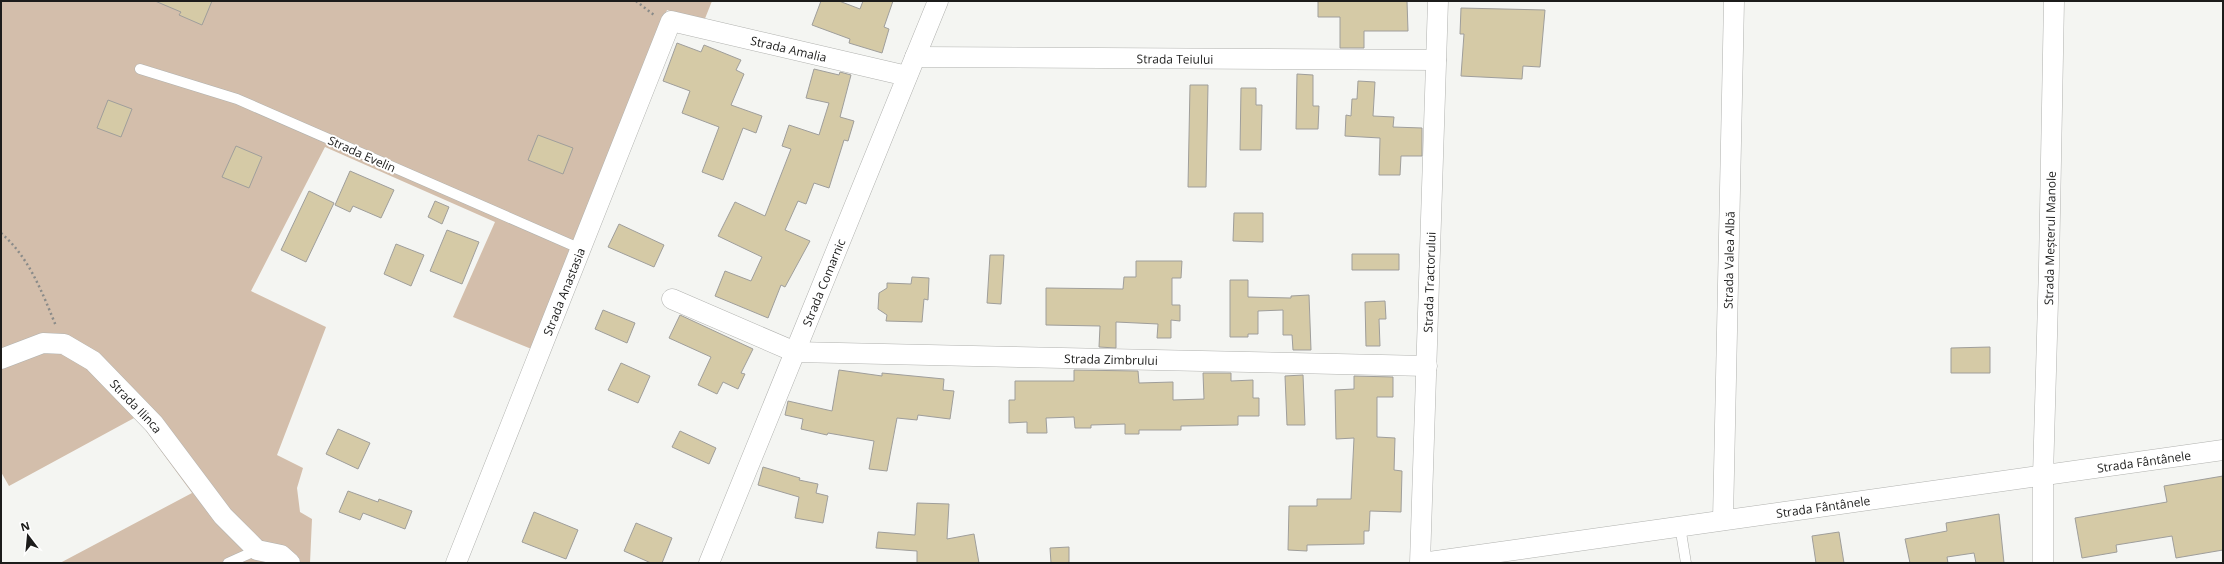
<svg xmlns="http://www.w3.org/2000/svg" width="2224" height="564" font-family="'Open Sans',sans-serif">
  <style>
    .green { fill: #d3beab }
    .building { fill: #d5caa6; stroke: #9f9e9b }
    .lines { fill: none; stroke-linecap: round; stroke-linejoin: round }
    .lane-casing { stroke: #b1b2af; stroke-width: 11 }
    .street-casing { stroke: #b1b2af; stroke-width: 21 }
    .path { stroke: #8a8b89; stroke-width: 2.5; stroke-dasharray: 2 3; stroke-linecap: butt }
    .lane { stroke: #fff; stroke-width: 10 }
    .street { stroke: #fff; stroke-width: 20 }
    .labels { text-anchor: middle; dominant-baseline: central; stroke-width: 4; stroke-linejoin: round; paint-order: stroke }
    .street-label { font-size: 12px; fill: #1c1c1b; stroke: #fff }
  </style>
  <rect width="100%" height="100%" fill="#f4f5f2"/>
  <path class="green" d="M1 1H712L704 21 667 10 534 350 453 317 495 222 325 147 251 291 326 327 277 455 303 468 297 488 300 512 312 519 310 563H60L192 493 136 417 9 486 1 472Z"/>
  <path class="building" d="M155 1H212L202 25 179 15 181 12Z
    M821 1H839L860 9 863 1H893L884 27 889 29 882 53 849 43 850 39 812 25Z
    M1318 1H1407L1408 31H1364V48H1340V17H1318Z
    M1461 8 1545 10 1540 67 1523 66 1522 79 1461 76 1464 34H1460Z
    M677 43 701 52 704 45 741 60 736 70 744 74 731 105 762 116 756 133 743 128 723 180 702 172 719 127 682 113 690 91 663 81Z
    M814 69 839 75 840 72 851 75 840 117 854 121 848 141 844 140 829 188 814 183 806 204 798 201 785 230 810 241 785 287 781 285 768 318 715 296 725 271 751 281 762 257 718 236 735 202 765 216 791 149 782 146 789 125 819 135 829 103 806 98Z
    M1297 74 1313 75V106H1319L1318 129H1296Z
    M1358 81 1375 82 1373 116 1394 117 1393 127 1422 128V156H1401L1400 175H1379L1380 138 1345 136 1346 115 1351 116 1352 99H1357Z
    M1190 85H1208L1206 187H1188Z
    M1241 88H1256V105H1262L1261 150H1240Z
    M108 100 132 109 121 137 97 128Z
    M538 135 573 148 563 174 528 160Z
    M236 146 262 157 249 188 222 177Z
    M350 171 394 190 381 218 353 206 350 212 335 205Z
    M309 191 334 203 306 262 281 250Z
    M435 201 449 207 442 224 428 217Z
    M1234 213H1263V242L1233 241Z
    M619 224 664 245 654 267 608 247Z
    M447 230 479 242 462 284 430 271Z
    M396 244 424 255 411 286 384 274Z
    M1352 254H1399V270H1352Z
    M990 255H1004L1001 304 987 303Z
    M1136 261H1182L1181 278H1172V305H1180V321L1171 320V338H1157L1158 324 1116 322V348L1099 347 1100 326 1046 325V288L1123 289 1124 277H1136Z
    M912 277 929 278 928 300 924 299 922 322 886 321 887 315 878 309 879 293 887 288V283L911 284Z
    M1230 280H1248V297L1291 298V296L1309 295 1311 350H1293L1292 335H1283V310L1258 311V334H1248V337H1230Z
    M1385 301 1386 319H1379L1380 346H1366L1365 302Z
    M603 310 635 323 627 343 595 329Z
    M680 315 753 349 741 373 745 374 738 389 723 382 717 394 698 385 711 357 669 338Z
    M1990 347V373H1951V348Z
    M621 363 650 376 638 403 608 390Z
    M839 370 882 376V373L944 379 943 390 954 391 950 419 918 415 917 420 897 418 887 471 869 469 874 441 828 433 827 435 801 429 803 419 785 415 788 401 832 411Z
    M1074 370 1138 371 1139 383 1173 382V400L1204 399 1203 373H1231V381L1253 380V398H1259V416H1238V425L1181 426V430H1139V434H1125V424L1091 425V428H1075L1074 417 1046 418 1047 433H1027V422L1009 423V400H1015V381H1074Z
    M1303 375 1305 425H1287L1285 376Z
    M1354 376 1393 377V397H1377V437L1395 438 1394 470 1402 471 1401 512 1370 511 1369 531H1364V544L1307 545V551L1288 550 1289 506H1317V499H1351L1354 438 1336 439 1335 390 1354 389Z
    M338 429 370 443 358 469 326 454Z
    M680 431 716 448 709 464 672 447Z
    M763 467 800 478 799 480 818 484 816 493 828 496 823 523 795 518 799 497 758 485Z
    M2223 476V550L2176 558 2172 536 2116 545 2117 552 2082 558 2075 518 2167 502 2164 486Z
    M348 491 378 502 379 499 412 511 405 529 363 513 360 520 339 512Z
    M917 503 949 504 947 539 974 534 979 563H917V551L876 548 878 532 915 535Z
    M534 512 578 530 566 559 522 542Z
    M1999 514 2004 563H1976L1974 553 1947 557 1948 563H1910L1905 539 1947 531 1946 523Z
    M636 523 672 538 662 563H651L624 551Z
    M1839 532 1844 563H1816L1812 536Z
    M1069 547V563H1051L1050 548Z"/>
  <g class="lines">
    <g class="lane-casing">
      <path id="lane" d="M140 69 237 99 581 249
        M1680 526 1686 563
        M228 563 257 550"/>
    </g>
    <g class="street-casing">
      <g id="street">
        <path id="s1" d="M915 57 1436 60"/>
        <path id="s2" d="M672 299 795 352 1427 366"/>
        <path id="s3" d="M1 359 43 343 64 344 93 361 154 424 223 516 257 550 281 555 290 563"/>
        <path id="s4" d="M1723 520 1734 1"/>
        <path id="s5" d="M456 563 671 21 907 76"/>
        <path id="s6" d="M709 563 938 1"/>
        <path id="s7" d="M1420 563 1438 1"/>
        <path id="s8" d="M1422 563 2223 450"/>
        <path id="s9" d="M2043 563V476L2049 266 2054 1"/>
      </g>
    </g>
    <path class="path" d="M636 1 654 15
      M1 233C29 257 42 292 56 326"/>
    <use href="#lane" class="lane"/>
    <use href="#street" class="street"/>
  </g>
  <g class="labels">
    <g class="street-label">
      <text stroke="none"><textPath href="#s5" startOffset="704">Strada Amalia</textPath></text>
      <text stroke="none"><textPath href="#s1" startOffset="260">Strada Teiului</textPath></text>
      <text transform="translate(362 154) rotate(24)">Strada Evelin</text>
      <text stroke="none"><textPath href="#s9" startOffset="325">Strada Meșterul Manole</textPath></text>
      <text stroke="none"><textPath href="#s4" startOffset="260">Strada Valea Albă</textPath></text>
      <text stroke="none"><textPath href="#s6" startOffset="303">Strada Comarnic</textPath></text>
      <text stroke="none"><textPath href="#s7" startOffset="281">Strada Tractorului</textPath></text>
      <text stroke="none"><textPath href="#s5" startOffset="292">Strada Anastasia</textPath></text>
      <text stroke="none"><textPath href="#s2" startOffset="450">Strada Zimbrului</textPath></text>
      <text stroke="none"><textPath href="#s3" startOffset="162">Strada Ilinca</textPath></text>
      <text stroke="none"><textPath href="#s8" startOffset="729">Strada Fântânele</textPath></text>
      <text stroke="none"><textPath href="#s8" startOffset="405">Strada Fântânele</textPath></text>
    </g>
  </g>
  <rect width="2224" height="564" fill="none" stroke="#1c1c1b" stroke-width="4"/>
  <g transform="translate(28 536) rotate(344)" stroke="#ffffff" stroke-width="3" paint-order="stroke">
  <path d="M0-3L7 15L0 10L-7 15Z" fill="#1c1c1b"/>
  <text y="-6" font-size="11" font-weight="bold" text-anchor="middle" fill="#1c1c1b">N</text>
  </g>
</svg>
